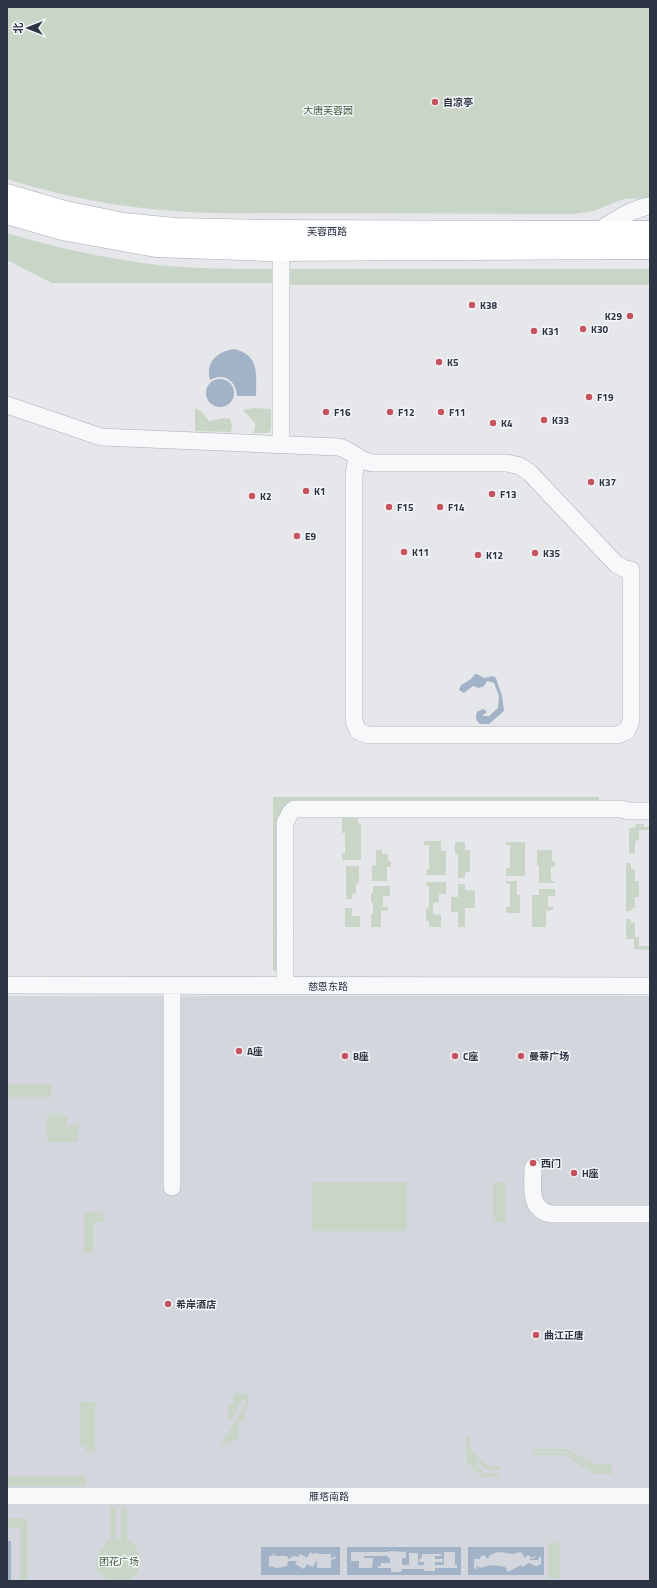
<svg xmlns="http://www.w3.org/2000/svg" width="657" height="1588" font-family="'Titillium Web','Noto Sans SC',sans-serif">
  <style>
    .built { fill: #d3d6dd }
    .green { fill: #c9d5c6 }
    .water { fill: #a2b3c8; fill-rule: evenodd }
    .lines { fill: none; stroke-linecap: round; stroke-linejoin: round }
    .minor-casing { stroke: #aaaeb5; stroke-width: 18 }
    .major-casing { stroke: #a5abb6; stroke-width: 23 }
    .minor { stroke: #f7f8fa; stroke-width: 17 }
    .major { stroke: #fff; stroke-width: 22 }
    .poi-dot { fill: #c6545f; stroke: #f4f6f9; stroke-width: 1.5 }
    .labels { text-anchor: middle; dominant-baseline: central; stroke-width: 3; stroke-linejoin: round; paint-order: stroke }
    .poi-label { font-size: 10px; font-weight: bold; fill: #2d3443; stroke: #f4f6f9; text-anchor: start }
    .park-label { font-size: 10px; fill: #405e3b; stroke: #f4f6f9 }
    .street-label { font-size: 10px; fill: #2d3443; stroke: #f4f6f9 }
  </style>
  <rect width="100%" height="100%" fill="#e5e7eb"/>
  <path class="built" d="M7 996H650V1581H7Z"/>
  <path class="green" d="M7 7H650V198L624 199 593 211 573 214 210 213C142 211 73 200 7 179Z
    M7 233C57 248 107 259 158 265 197 269 235 269 274 269V283H52L7 260Z
    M288 269H650V285H287Z
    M195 408 202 412 209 421 225 418 230 419 232 425 231 432 195 431Z
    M253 408 271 409V429L269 433H253L255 429V423L243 410Z
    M273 797H599V801L292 803 278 971H273Z
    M342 817H358V823L361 824V860H342V853H345V833H342Z
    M636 824H644V827H650V830H639V840L635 841V854H629V828H635Z
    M424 841H441V851H446V875H426V870L429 869V845H424Z
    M455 842H465V850H470V872H465V878H458V854L455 853Z
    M506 842H525V876H506V868H510V845H506Z
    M376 850H382V854H388V861H391V867H387V881H372V866L376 865Z
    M537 850H552V861H555V866L551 867V881H555V883H539V866L537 865Z
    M626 863H631V869H635V881H639V897H635V908L631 909V911H626Z
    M346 866H359V883L356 884V893L352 894V899H346Z
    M506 881H517V895H520V913H506V907H510V884L506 883Z
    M426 882H446V894H439V902L433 903V914L441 915V927H429V921H426V909L429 908V886H426Z
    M458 884H465V890H475V908H465V927H458V912H451V897H458Z
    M373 886H390V896H383V907H388V910L381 911V927H371V914H373V903H371V893H373Z
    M539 889H555V896H548V907H553V910L546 911V927H532V895H539Z
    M345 908H352V916H360V927H345Z
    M626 919H631V923H635V937H639V946H650V950L634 949V939H626Z
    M7 1084H51V1097H7Z
    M47 1115H68L66 1126 78 1124V1142H47Z
    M312 1182H407V1231H312Z
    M493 1182H506V1222H493Z
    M84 1212H103V1222H93V1253H84Z
    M233 1393H248V1407L245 1408V1421H238V1440H231V1445H221L247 1402 243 1399 228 1423V1404H233Z
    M80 1402H95V1451L86 1452V1445H80Z
    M467 1436H470V1448L489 1467H500V1470H487L478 1461 475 1464 484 1473H500V1477H482L467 1462Z
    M533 1449H568L584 1458V1460L586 1459 594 1464H612V1470H594L565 1452H533Z
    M533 1453H565L594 1470H612V1474H595L564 1455H533Z
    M7 1476H86V1486H7Z
    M110 1507H116V1538L121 1539V1507H127V1540C135 1545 141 1552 140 1563 139 1577 130 1581 117 1581 114 1581 111 1581 108 1580 89 1571 96 1549 110 1540Z
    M7 1518H27V1581H20V1528L7 1527Z
    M548 1543H560V1578H548Z"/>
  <path class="water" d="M234 349C260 355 256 374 256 396H237C236 381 224 372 210 380 205 362 218 351 234 349Z
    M206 393a14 14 0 1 1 28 0a14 14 0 1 1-28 0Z
    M475 674H477L484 678 493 676 496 678 502 696 504 711 489 724H480C475 720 475 715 478 711L484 709 487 712 482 716H489L498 708 499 696 494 683 487 681 484 686 479 688 473 686 464 693 459 690 461 685 471 679Z
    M7 1541H11V1580H7Z
    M261 1547H340V1575H261ZM310 1552 313 1554 317 1553 320 1554H331V1559L335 1556 336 1558 331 1560V1568H317V1560L313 1567 307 1564 304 1569 295 1564 297 1561H288L287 1566 277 1568 269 1566V1556H272L273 1554 276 1556H287L288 1559 294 1556 298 1557 300 1554 307 1558Z
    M347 1547H461V1575H347ZM389 1551 406 1552V1558H402V1565H409V1553H418V1565H424V1562H419V1559H421L422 1554H441V1556H435V1559H443V1562H435V1565H444V1552H455V1565H457V1568H435V1571H424V1569H402L401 1572H391V1568H378V1566H381V1563H390V1558H388V1556H364V1558H373L372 1568H359V1561H351V1552H388Z
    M468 1547H544V1575H468ZM498 1552 513 1554 521 1552 525 1558 528 1555 532 1558 535 1556 536 1557 532 1559 530 1558V1560H538L539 1557 541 1556V1564L536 1566 529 1563 522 1567 521 1565 508 1572 505 1567C495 1565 489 1564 481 1568L476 1566 477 1569 474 1568V1559H480L481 1556 484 1555 488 1559 490 1555Z"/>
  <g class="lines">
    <g class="minor-casing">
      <path id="minor" d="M597 232C614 221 630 209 650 206
        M281 250V444
        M7 405 101 437 338 447C351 449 359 462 373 463H507L520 466 530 473 616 564 625 569 631 570V721L627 731 617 735H368L358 731 354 721V475L357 456
        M285 931V823L290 813 294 809H621L629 811H650
        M285 934V986
        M7 985 650 986
        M172 986V1187
        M533 1168C533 1187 528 1209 551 1214H650
        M7 1496H650"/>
    </g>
    <g class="major-casing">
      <path id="major" d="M7 195 65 212 123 224 175 229 267 231 650 232
        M7 213 62 229 156 246 267 250 650 248"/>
    </g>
    <use href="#minor" class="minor"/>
    <use href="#major" class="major"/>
  </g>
  <g class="poi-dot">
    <circle cx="435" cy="102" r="4"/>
    <circle cx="472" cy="305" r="4"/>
    <circle cx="630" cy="316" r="4"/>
    <circle cx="583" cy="329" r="4"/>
    <circle cx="534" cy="331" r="4"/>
    <circle cx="439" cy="362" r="4"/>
    <circle cx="589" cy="397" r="4"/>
    <circle cx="326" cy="412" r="4"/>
    <circle cx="390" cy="412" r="4"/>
    <circle cx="441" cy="412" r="4"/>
    <circle cx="544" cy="420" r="4"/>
    <circle cx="493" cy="423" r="4"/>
    <circle cx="591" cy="482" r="4"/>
    <circle cx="306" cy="491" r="4"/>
    <circle cx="492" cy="494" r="4"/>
    <circle cx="252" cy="496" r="4"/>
    <circle cx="389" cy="507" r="4"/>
    <circle cx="440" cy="507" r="4"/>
    <circle cx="297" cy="536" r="4"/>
    <circle cx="404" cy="552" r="4"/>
    <circle cx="535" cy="553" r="4"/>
    <circle cx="478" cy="555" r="4"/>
    <circle cx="239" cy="1051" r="4"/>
    <circle cx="345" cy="1056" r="4"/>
    <circle cx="455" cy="1056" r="4"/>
    <circle cx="521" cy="1056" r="4"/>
    <circle cx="533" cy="1163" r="4"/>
    <circle cx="574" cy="1173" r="4"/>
    <circle cx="168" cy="1304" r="4"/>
    <circle cx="536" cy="1335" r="4"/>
  </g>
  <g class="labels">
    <g class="poi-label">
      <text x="443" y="102">自凉亭</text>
      <text x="480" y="305">K38</text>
      <text x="622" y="316" text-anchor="end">K29</text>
      <text x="591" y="329">K30</text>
      <text x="542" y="331">K31</text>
      <text x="447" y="362">K5</text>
      <text x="597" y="397">F19</text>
      <text x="334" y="412">F16</text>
      <text x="398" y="412">F12</text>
      <text x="449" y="412">F11</text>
      <text x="552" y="420">K33</text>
      <text x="501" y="423">K4</text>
      <text x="599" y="482">K37</text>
      <text x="314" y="491">K1</text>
      <text x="500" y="494">F13</text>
      <text x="260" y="496">K2</text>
      <text x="397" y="507">F15</text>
      <text x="448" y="507">F14</text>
      <text x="305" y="536">E9</text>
      <text x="412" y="552">K11</text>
      <text x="543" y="553">K35</text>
      <text x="486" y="555">K12</text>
      <text x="247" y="1051">A座</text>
      <text x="353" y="1056">B座</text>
      <text x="463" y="1056">C座</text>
      <text x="529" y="1056">曼蒂广场</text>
      <text x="541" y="1163">西门</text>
      <text x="582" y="1173">H座</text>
      <text x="176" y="1304">希岸酒店</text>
      <text x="544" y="1335">曲江正唐</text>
    </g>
    <g class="park-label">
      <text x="328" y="110">大唐芙蓉园</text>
      <text x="119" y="1561">团花广场</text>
    </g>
    <g class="street-label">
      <text x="327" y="231">芙蓉西路</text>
      <text x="328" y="986">慈恩东路</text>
      <text x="329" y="1496">雁塔南路</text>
    </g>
  </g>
  <rect width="657" height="1588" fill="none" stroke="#2d3443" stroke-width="16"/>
  <g transform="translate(28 28) rotate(270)" stroke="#f4f6f9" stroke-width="3" paint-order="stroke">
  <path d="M0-3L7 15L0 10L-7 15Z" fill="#2d3443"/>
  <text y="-6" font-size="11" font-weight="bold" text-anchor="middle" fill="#2d3443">北</text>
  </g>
</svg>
